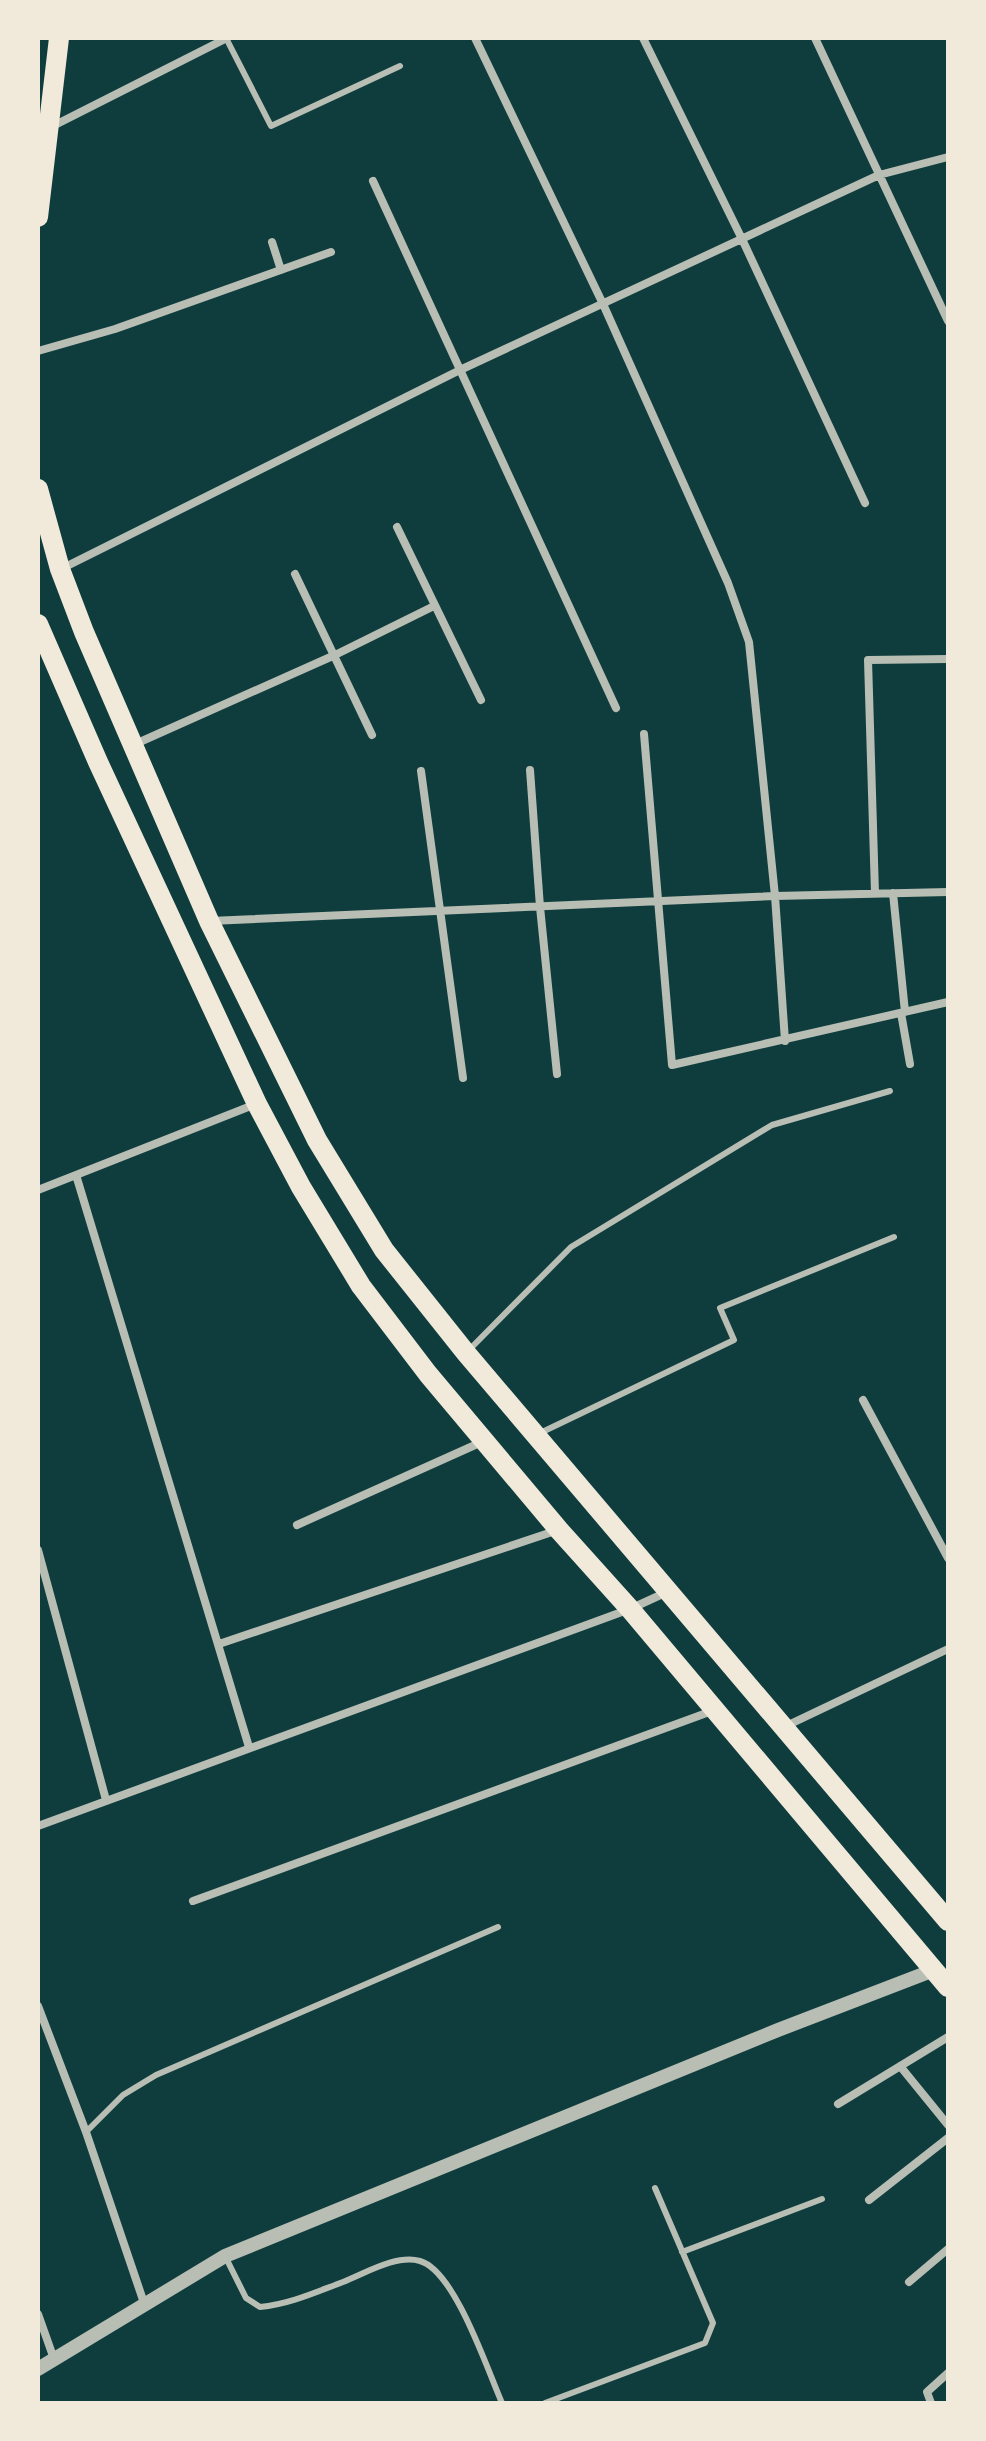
<svg xmlns="http://www.w3.org/2000/svg" width="986" height="2441" font-family="Mulish,sans-serif">
  <style>
    .lines { fill: none; stroke-linecap: round; stroke-linejoin: round }
    .service { stroke: #b8beb3; stroke-width: 6 }
    .minor { stroke: #b8beb3; stroke-width: 8 }
    .tertiary { stroke: #b8beb3; stroke-width: 14 }
    .primary { stroke: #f1e9da; stroke-width: 20 }
  </style>
  <rect width="100%" height="100%" fill="#0f3d3e"/>
  <g class="lines">
    <path class="service" d="M226 38 271 126 400 66
      M468 1351 571 1247 772 1125 890 1091
      M538 1434 734 1340 720 1308 894 1237
      M86 2132 123 2095 156 2075 498 1927
      M682 2252 822 2199
      M225 2256 246 2298 260 2307C290 2304 316 2292 343 2282 364 2274 396 2254 420 2261 455 2271 487 2369 502 2403
      M545 2403 705 2343 713 2323 655 2188"/>
    <path class="minor" d="M475 38 603 304 728 583 749 642 775 896 785 1041
      M643 38 742 239 865 503
      M815 38 948 321
      M49 128 227 38
      M373 181 616 708
      M272 242 281 270
      M38 351 115 329 331 252
      M397 527 481 700
      M61 569 460 370 879 175 948 157
      M295 574 372 735
      M644 734 672 1065 948 1002
      M133 745 335 655 434 606
      M530 770 540 907 557 1074
      M421 771 463 1078
      M875 893 868 660 948 659
      M893 893 905 1012
      M210 921 775 896 948 892
      M901 1013 910 1064
      M76 1175 249 1747
      M38 1190 256 1104
      M863 1400 948 1558
      M297 1525 484 1441
      M38 1550 106 1800
      M219 1644 558 1530
      M786 1726 948 1649
      M38 1826 630 1609 667 1592
      M193 1901 712 1711
      M38 2006 86 2132 144 2303
      M900 2066 948 2125
      M838 2104 948 2037
      M869 2200 948 2138
      M909 2282 948 2249
      M38 2314 54 2359
      M931 2403 927 2392 948 2373"/>
    <path class="tertiary" d="M38 2369 225 2256 778 2030 934 1970"/>
    <path class="primary" d="M38 217 59 38
      M38 489 60 569 84 632 209 921 317 1140 384 1250 466 1353 948 1921
      M38 624 98 762 257 1104 301 1187 361 1286 428 1374 559 1530 630 1609 948 1987"/>
  </g>
  <rect width="986" height="2441" fill="none" stroke="#f1e9da" stroke-width="80"/>
</svg>
